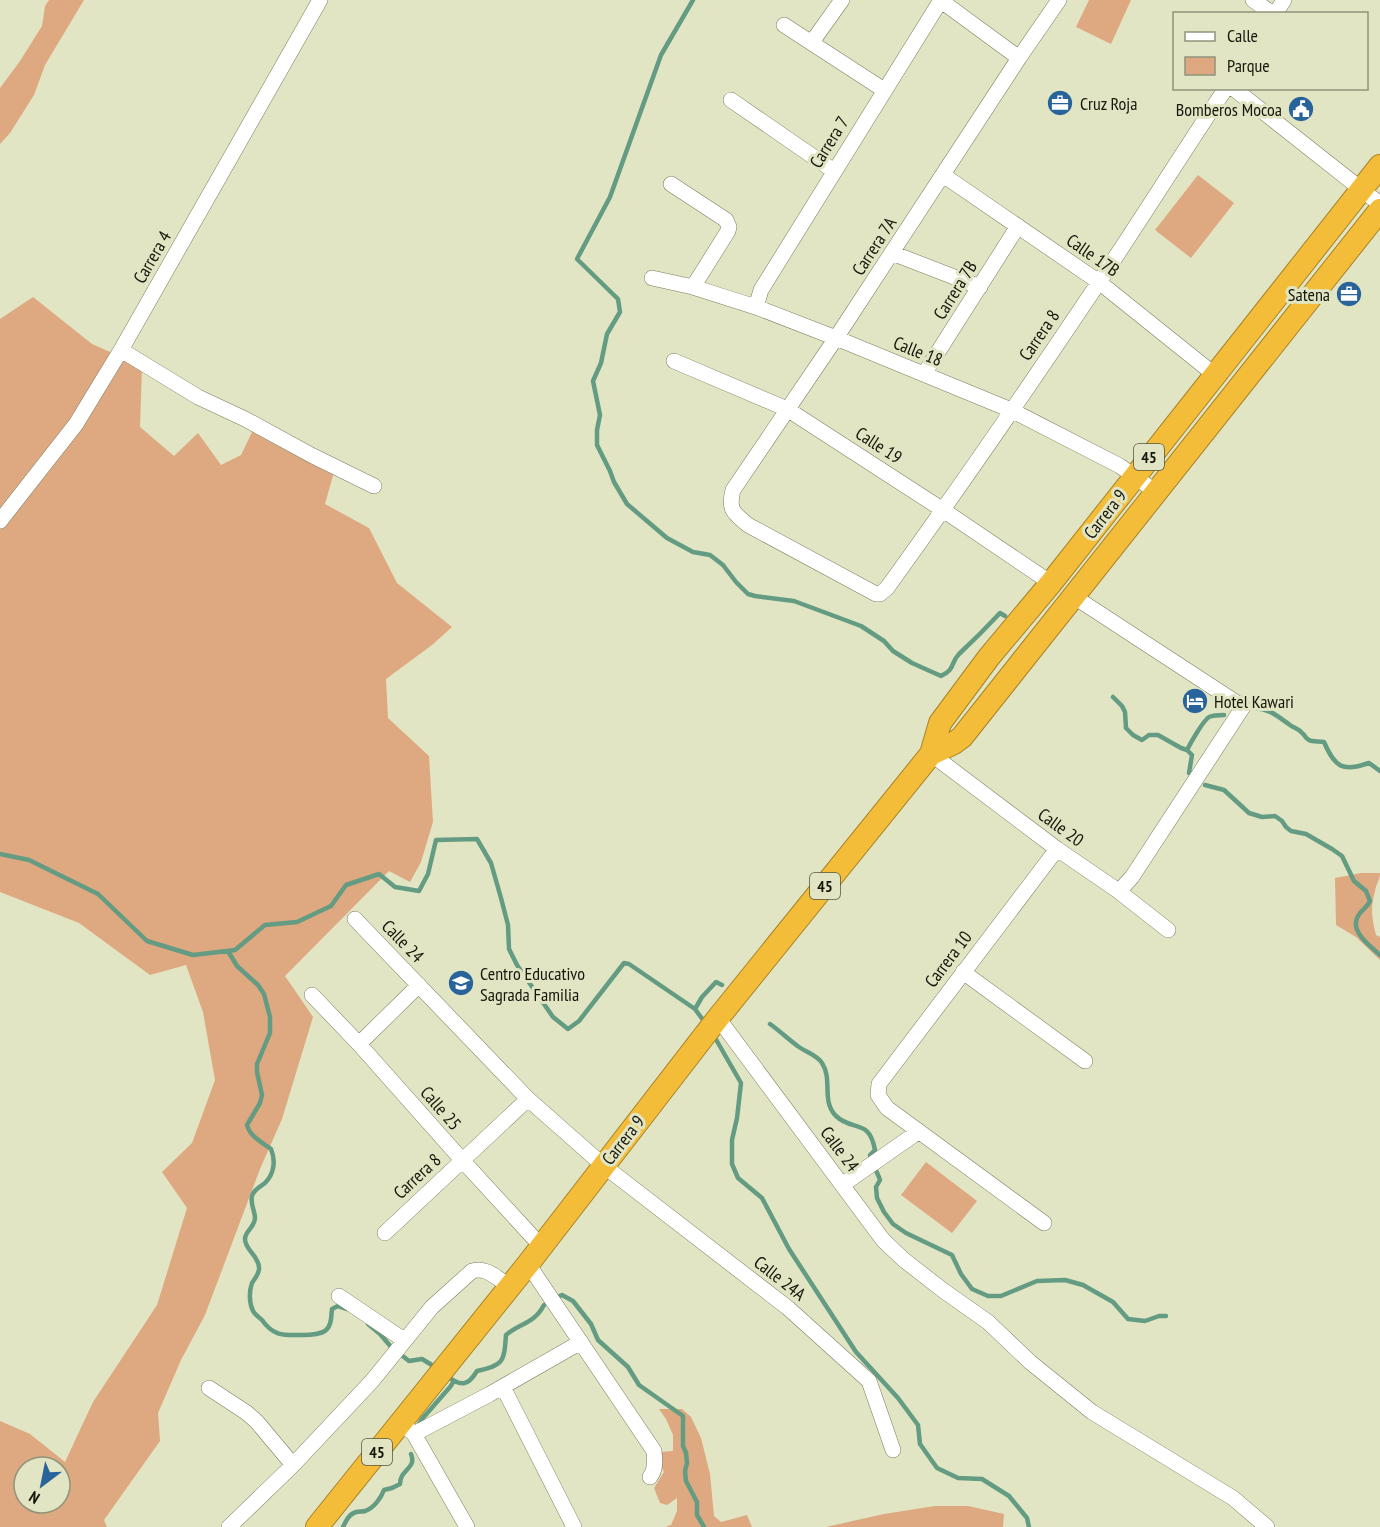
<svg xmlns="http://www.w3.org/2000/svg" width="1380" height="1527" font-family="'PT Sans Narrow',sans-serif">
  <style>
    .green { fill: #dea881; fill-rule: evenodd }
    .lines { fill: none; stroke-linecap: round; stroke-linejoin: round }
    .stream { stroke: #639c82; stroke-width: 4.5 }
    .minor-casing { stroke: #7c7e60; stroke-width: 16 }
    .highway-casing { stroke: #a68329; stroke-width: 24 }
    .minor { stroke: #fff; stroke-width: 15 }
    .highway { stroke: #f4bd39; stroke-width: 22 }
    .labels { text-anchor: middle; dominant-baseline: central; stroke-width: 6; stroke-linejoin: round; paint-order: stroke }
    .shield { fill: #e2e5c3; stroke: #535542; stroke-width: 1.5 }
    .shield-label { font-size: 16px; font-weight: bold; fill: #16170b }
    .poi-label { font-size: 18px; fill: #16170b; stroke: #e2e5c3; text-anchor: start }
    .street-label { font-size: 18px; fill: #16170b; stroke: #e2e5c3 }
  </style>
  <rect width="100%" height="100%" fill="#e2e5c3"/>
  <path class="green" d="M49 0H84L45 65 34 95 10 133 0 144V88L20 61 42 26 45 6Z
    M1089 0H1131L1111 44 1076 27Z
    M1198 175 1234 203 1191 258 1155 230Z
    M33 297 92 344 142 366 140 427 174 456 198 433 221 465 241 455 253 430 334 472 325 504 369 528 397 583 452 627 432 645 386 679 388 718 429 756 433 822 421 862 410 882 389 871 285 976 313 1017 282 1119 260 1169 205 1315 181 1360 158 1413 160 1441 104 1520 107 1527H0V1421L30 1434 65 1462 93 1402 157 1305 187 1208 162 1172 192 1143 215 1080 203 1012 186 965 150 975 79 923 0 892V319ZM24 1467H60V1503H24Z
    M1361 873H1380C1380 880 1376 884 1375 891 1370 909 1372 918 1376 935L1380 937V960L1356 937 1336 925 1335 878Z
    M926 1162 977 1201 952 1233 901 1195Z
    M659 1409H682L691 1417 701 1438 710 1474 714 1516 721 1522 747 1515 752 1527H667V1526L671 1525 677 1511V1498L667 1505 660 1503 654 1488 664 1472 657 1458 659 1452 673 1451V1435L666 1419Z
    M935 1506H968L1004 1514 1003 1527H826L884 1514Z"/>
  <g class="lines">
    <path class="stream" d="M693 0 661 55 610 197 577 259 618 299 620 312 607 334 601 363 593 381 600 415 597 430V445L610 471 614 482 627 504 667 538 693 552 710 555 723 565 736 582 748 594 755 596 794 601 861 626 884 641 893 651 912 663 941 676C956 669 950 663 959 654 973 641 987 627 1000 613L1005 616
      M1113 697 1122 706 1125 712 1126 728 1133 735 1142 740 1149 735H1158L1181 748 1187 750 1192 755 1189 773
      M1255 708C1272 710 1277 716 1290 725 1294 728 1299 729 1302 733 1306 736 1305 738 1309 740 1313 742 1319 741 1324 742 1335 768 1343 772 1369 763L1380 771
      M1187 750C1191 742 1203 721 1209 717 1214 715 1219 715 1224 715
      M1205 785 1224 790 1249 813 1262 817 1275 816 1282 821 1286 827 1291 831 1306 834 1332 849 1342 856 1354 881 1366 891 1370 901C1367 908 1362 909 1358 916 1349 931 1370 946 1380 955
      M0 854 29 860 98 894 147 941 193 955 235 950 265 925 297 922 331 906 346 885 379 874 395 887 419 891 428 874 436 840 477 839 491 863 501 898 508 925 509 949 517 965 553 1017 568 1029 579 1021 624 963 629 964 695 1009 706 1024
      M228 951 237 966 258 985 264 994 270 1017V1033L257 1064V1072L262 1095 260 1103 247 1125C250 1137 262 1142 271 1149 276 1161 274 1174 265 1183 260 1187 254 1189 252 1196 250 1204 255 1211 255 1218 255 1227 245 1231 245 1239 245 1250 258 1255 259 1267 260 1273 255 1278 252 1283 249 1291 249 1303 253 1311 255 1315 259 1317 262 1320 274 1337 284 1335 303 1335 309 1335 320 1334 325 1331 332 1326 331 1316 332 1309L338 1306 347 1309
      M695 1009 702 997 716 982 722 985
      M770 1024C780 1031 789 1040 799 1047 806 1052 818 1056 822 1063 833 1080 821 1101 836 1116 853 1132 869 1118 875 1150L870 1155C871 1163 877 1171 880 1180L876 1187 877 1198 884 1212 893 1224 906 1233 952 1255 961 1274 972 1289 988 1296H1001L1037 1281 1065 1280 1083 1285 1113 1302 1128 1319 1145 1321 1159 1316H1166
      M714 1036 741 1083 737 1118 732 1140V1164L738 1178 762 1198 789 1249 856 1352 898 1398 918 1425 920 1444 937 1468 958 1478 982 1479 1009 1496 1027 1518 1029 1527
      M555 1298 562 1295 573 1301 591 1324 598 1340 628 1367 639 1385 683 1416V1446L686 1453 687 1463 685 1471 686 1481 697 1502V1515L704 1527
      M368 1324 380 1334 392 1348
      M399 1353 409 1361 422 1359 435 1367
      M447 1376C461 1387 468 1386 477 1371 504 1365 504 1362 506 1335 520 1323 534 1324 544 1305
      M419 1424 422 1419 450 1387 454 1381
      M343 1527C346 1521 349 1514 356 1512 359 1511 362 1512 365 1511 374 1508 381 1498 384 1490L392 1488 400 1484C400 1469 417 1469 411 1454"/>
    <g class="minor-casing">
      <path id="minor" d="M940 0 1019 58
        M1059 0 1019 58 836 338 733 490C728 509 733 513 748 525L876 594H880L887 588C960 487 1030 385 1099 282 1142 218 1183 152 1226 88
        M1253 0 1273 14
        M1275 14 1284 0
        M784 25 884 90
        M812 42 842 0
        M1233 88 1380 204
        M731 100 834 171
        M943 175 1099 282 1215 375
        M671 184 726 220 729 227 728 231 693 287
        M892 253 980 287
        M652 278 693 287 756 307 836 338 1011 410 1120 466 1156 492
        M756 307 761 290 941 0
        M121 350 198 397 245 419 313 456 374 486
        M674 361 787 409 943 510 1051 583
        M924 374 1018 226
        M0 521 76 424 121 350 320 0
        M1073 596 1243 707 1132 877 1122 888 1117 890
        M931 754 1057 849 1117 890 1168 930
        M355 919 528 1099 604 1166 788 1308 869 1381 893 1450
        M963 972 1085 1061
        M312 995 359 1044 462 1160 541 1246
        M718 1018 883 1240 904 1260 944 1291 988 1322 1030 1362 1092 1412 1233 1498 1267 1527
        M359 1044 419 985
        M842 1185 918 1132
        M1044 1223 887 1108 878 1095 879 1084 1057 849
        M385 1233 528 1099
        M528 1264 654 1451C655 1460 656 1470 650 1477
        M339 1296 404 1340
        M503 1387 574 1527
        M209 1388 247 1413 257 1422 293 1465
        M407 1428 414 1434 467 1527
        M414 1434 490 1394 581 1342
        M229 1527 293 1465 372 1381 432 1307 472 1271C486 1266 498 1279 509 1286"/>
    </g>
    <g class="highway-casing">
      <path id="highway" d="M931 754 954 743 962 737 1380 210
        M317 1527 528 1264 718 1018 931 754 940 723 989 657 1051 583 1380 166"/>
    </g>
    <use href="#minor" class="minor"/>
    <use href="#highway" class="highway"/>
  </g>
  <defs>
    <g id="office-disc" transform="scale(1.35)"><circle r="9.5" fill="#28639a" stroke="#e2e5c3"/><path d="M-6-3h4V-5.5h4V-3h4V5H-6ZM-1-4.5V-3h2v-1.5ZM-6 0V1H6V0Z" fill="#fff"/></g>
    <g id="civic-disc" transform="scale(1.35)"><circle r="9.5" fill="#28639a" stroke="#e2e5c3"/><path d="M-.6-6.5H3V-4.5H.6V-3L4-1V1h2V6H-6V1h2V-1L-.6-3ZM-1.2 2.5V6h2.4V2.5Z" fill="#fff"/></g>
    <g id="hotel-disc" transform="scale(1.35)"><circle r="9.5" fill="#28639a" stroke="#e2e5c3"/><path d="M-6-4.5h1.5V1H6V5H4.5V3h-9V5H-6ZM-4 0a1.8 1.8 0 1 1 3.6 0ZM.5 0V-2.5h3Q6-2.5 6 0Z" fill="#fff"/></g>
    <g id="school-disc" transform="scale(1.35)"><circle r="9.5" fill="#28639a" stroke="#e2e5c3"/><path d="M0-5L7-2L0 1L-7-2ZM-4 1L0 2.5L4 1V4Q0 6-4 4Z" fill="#fff"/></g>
  </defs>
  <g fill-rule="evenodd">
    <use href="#office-disc" x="1060" y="103"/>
    <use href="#civic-disc" x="1301" y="109"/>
    <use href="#office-disc" x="1349" y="294"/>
    <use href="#hotel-disc" x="1195" y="701"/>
    <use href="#school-disc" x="461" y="983"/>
  </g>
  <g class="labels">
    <g class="shield">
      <rect x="1134" y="444" width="30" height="26" rx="4.5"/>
      <rect x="810" y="873" width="30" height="26" rx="4.5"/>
      <rect x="362" y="1439" width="30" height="26" rx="4.5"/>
    </g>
    <g class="shield-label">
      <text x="1149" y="457">45</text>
      <text x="825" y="886">45</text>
      <text x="377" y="1452">45</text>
    </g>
    <g class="poi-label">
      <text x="1080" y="103">Cruz Roja</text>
      <text x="1282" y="109" text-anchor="end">Bomberos Mocoa</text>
      <text x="1330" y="294" text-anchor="end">Satena</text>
      <text x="1214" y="701">Hotel Kawari</text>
      <text x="480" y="973">Centro Educativo<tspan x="480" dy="21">Sagrada Familia</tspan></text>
    </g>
    <g class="street-label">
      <text transform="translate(829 142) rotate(-58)">Carrera 7</text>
      <text transform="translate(874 246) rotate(-57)">Carrera 7A</text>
      <text transform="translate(1093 255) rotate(35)">Calle 17B</text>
      <text transform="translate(152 257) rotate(-60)">Carrera 4</text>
      <text transform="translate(955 290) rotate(-58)">Carrera 7B</text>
      <text transform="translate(1039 335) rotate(-56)">Carrera 8</text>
      <text transform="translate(918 351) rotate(22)">Calle 18</text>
      <text transform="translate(879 445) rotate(33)">Calle 19</text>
      <text transform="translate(1105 514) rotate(-52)">Carrera 9</text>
      <text transform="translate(1061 827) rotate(36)">Calle 20</text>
      <text transform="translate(403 941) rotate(46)">Calle 24</text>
      <text transform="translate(948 959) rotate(-53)">Carrera 10</text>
      <text transform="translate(441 1108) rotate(49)">Calle 25</text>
      <text transform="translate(623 1140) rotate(-52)">Carrera 9</text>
      <text transform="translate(840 1149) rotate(53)">Calle 24</text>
      <text transform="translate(417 1176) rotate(-43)">Carrera 8</text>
      <text transform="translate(780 1278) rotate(38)">Calle 24A</text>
    </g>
  </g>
  <rect x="1173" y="12" width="195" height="78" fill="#e2e5c3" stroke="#909379" stroke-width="1.5"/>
  <rect x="1185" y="32" width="30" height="9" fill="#ffffff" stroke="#909379" stroke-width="1.5"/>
  <text x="1227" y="42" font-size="18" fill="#16170b">Calle</text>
  <rect x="1185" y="57" width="30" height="18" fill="#dea881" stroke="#909379" stroke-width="1.5"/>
  <text x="1227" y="72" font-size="18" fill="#16170b">Parque</text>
  <g transform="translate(42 1485) rotate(212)"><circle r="28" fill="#e2e5c3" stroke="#909379" stroke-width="1.5"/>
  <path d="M0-4.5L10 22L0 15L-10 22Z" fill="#28639a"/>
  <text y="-9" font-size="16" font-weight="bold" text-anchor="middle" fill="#16170b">N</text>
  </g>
</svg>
